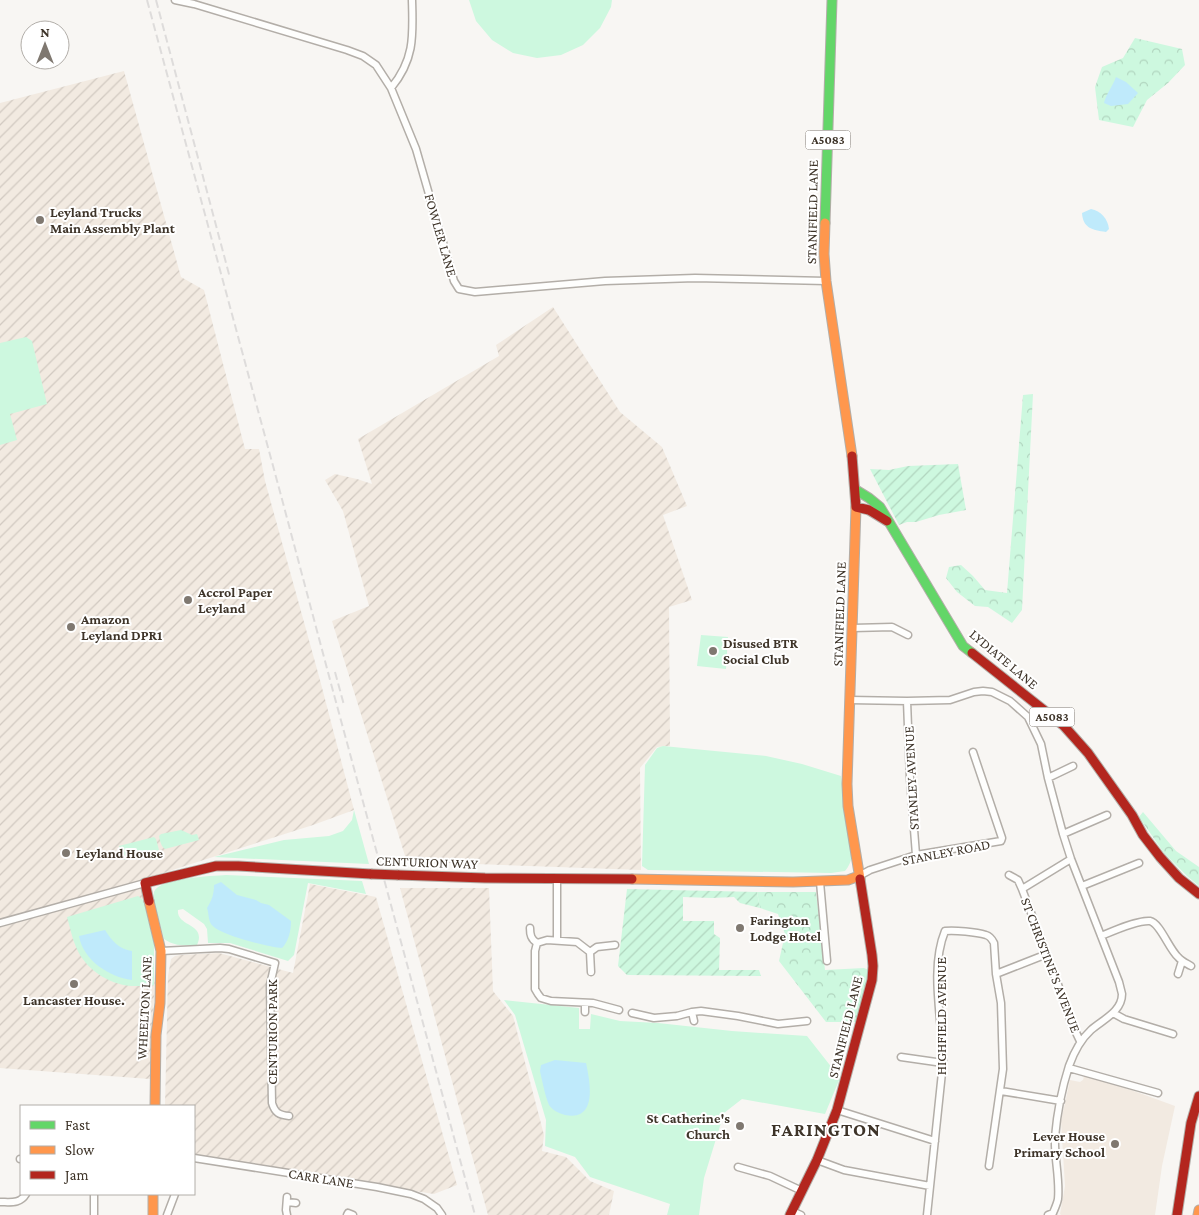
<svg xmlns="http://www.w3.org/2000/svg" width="1199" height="1215" font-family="'Crimson Pro',serif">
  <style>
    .industrial { fill: url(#industrial-furrows) }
    .built { fill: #f2eae1 }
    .forest { fill: url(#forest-crowns) }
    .park { fill: #cdf8df }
    .garden { fill: url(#garden-furrows) }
    .water { fill: #bfeafb }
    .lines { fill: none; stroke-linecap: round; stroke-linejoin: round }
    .street-casing { stroke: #b3aea8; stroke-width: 9 }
    .fast-casing { stroke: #b3aea8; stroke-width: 11 }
    .slow-casing { stroke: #b3aea8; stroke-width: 11 }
    .jam-casing { stroke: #b3aea8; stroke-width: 11 }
    .street { stroke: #fefefd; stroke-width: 6 }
    .fast { stroke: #63d668; stroke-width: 9 }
    .slow { stroke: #ff974d; stroke-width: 9 }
    .jam { stroke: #b3261e; stroke-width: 9 }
    .rail { stroke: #dedcdb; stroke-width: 2; stroke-dasharray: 8 4; stroke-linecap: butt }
    .jam-bridge-casing { stroke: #b3aea8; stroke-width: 11; stroke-linecap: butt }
    .jam-bridge { stroke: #b3261e; stroke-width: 9 }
    .poi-dot { fill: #7f7870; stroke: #fff; stroke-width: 2 }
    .labels { text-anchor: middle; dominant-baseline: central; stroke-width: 4; stroke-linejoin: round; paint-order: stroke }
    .shield { fill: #fff; stroke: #787169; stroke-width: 1 }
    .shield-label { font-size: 12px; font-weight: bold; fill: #3e3429 }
    .poi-label { font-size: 14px; font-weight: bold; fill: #3e3429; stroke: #fff; text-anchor: start }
    .street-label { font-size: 14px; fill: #3e3429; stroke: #fff }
    .district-label { font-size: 19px; font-weight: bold; letter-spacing: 1px; fill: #3e3429; stroke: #fff }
  </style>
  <defs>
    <pattern id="industrial-furrows" width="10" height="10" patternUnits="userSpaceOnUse" patternTransform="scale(1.25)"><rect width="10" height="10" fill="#f2eae1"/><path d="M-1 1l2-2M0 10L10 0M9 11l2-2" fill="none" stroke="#d1c9c1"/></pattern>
    <pattern id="forest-crowns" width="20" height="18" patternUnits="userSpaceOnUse" patternTransform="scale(1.25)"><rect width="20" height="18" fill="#cdf8df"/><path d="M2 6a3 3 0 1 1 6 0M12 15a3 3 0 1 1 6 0" fill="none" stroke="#b1d5bf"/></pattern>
    <pattern id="garden-furrows" width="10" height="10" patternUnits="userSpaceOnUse" patternTransform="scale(1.25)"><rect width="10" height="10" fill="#cdf8df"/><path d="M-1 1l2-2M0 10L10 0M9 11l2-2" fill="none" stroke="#b1d5bf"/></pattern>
  </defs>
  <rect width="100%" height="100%" fill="#f8f6f3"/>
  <path class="industrial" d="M124 71 181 277 204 290 245 449H259L265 481 320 680 354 810 313 825 141 880 155 978 150 1079 0 1068V103Z
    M553 307 620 412 662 447 687 506 663 515 692 600 669 607 670 746 657 747 640 768 641 870 421 862 406 859 332 621 369 606 343 511 325 480 335 474 357 479 372 484 358 439 499 356 496 345Z
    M310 884 376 897 457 1185 434 1194 194 1156V1106H165L168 976 171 959 175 956 180 955 219 953 293 973Z
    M400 888H489L493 991 513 1016 544 1135 542 1151 566 1157 590 1181 614 1191 609 1215H488Z"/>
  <path class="built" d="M1084 1076 1123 1087 1175 1106 1162 1166 1155 1215H1061L1060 1214 1065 1186 1061 1121 1070 1080 1080 1082 1083 1080Z"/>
  <path class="forest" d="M1135 38 1182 49 1185 65 1168 83 1147 100 1133 127 1099 120 1095 87 1102 67 1123 58Z
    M1033 394 1022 610 1012 623 988 607 975 606 957 592 946 578 949 567 961 565 973 576 985 590 1007 593 1023 395Z
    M1143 812 1176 851 1199 867V886L1187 876 1164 853 1139 817Z
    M757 892H816L825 970 864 968 871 971 864 1000 856 1022H826L779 961 785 934 778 914 760 908Z"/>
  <path class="park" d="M469 0H612L611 7 600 28 583 45 561 55 537 58 513 53 492 40 476 21Z
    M26 337 32 341 47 404 10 414 17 440 0 445V343Z
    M701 635 728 637 726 669 697 666Z
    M663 746 766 756 802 764 841 776 852 855C851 862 849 866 845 871L831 873 648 870 642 866 645 765 657 748Z
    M354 810 369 864 214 857 284 840 329 836 343 831 352 820Z
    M181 830 192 835 197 834 199 840 165 849C161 846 160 841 159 836L161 834Z
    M154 837 156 839 159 850 126 860 122 859 119 846Z
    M226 875 362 881 366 894 308 883 294 955 288 961 230 943H208L207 929 204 924 183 909 178 910C176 927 207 923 197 945 183 945 176 947 164 939 162 929 152 899 154 892 159 878 212 876 226 875Z
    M138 896 142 899 144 903 154 944V985L151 986C144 986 138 986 131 986 108 984 85 969 76 947 72 938 70 927 67 917Z
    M504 1000 579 1008V1029H590L591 1014 620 1021 658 1023 732 1031 807 1036 840 1078 825 1114 742 1099 724 1113 704 1178 699 1215H667L670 1204 590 1177 575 1157 545 1146 546 1120 515 1015Z"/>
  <path class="garden" d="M958 464 966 510 939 515 916 522H907L899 525 870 469 889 470 908 466Z
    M627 889 757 892 760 908 740 903 734 897 712 898 683 897V921H714V934L720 938 719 970H759L761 976 627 975 618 966Z"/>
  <path class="water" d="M1116 77 1126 82 1138 93 1128 104 1111 106 1104 103C1106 94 1113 86 1116 77Z
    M1091 209C1101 211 1108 219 1109 229L1106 232C1092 230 1083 228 1082 213Z
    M221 882 237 895 256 900 261 903 269 905 291 921C291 930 289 941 282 948 269 947 218 935 211 924 208 919 209 913 207 908 212 900 214 894 214 885Z
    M105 930C112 941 119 949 132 951V980C109 977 83 960 79 936Z
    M555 1060 586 1063C590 1081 598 1122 565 1115 559 1113 553 1111 549 1105 545 1096 542 1080 540 1071L541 1065Z"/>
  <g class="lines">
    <g class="street-casing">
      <path id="street" d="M175 0 194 4 347 50 363 56 376 65 391 88 416 149 450 267 454 281 459 289 475 292 605 281 695 278 826 281
        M391 88C415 59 413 35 412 0
        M853 628 892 627 908 635
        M850 700 907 701 950 700 974 692 983 691 992 692 1010 701 1028 717 1041 744 1048 778 1063 834 1071 859 1119 982C1120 986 1121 990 1122 994 1122 1012 1102 1020 1091 1030 1080 1040 1074 1052 1069 1066 1062 1088 1057 1114 1055 1137 1054 1158 1060 1178 1058 1199 1057 1204 1055 1208 1053 1213L1048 1215
        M907 701 910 778 916 855
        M1048 778 1073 766
        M1063 834 1107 815
        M1071 859 1022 889 1055 976 1071 1022 1080 1041
        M1009 875 1018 880 1022 889
        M859 876 870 870 916 855 1001 841 1002 838 973 752
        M820 882 827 961
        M1082 886 1139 863
        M0 923 145 883
        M530 928C530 935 531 939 537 943
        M1101 936C1113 931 1137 920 1150 921 1160 923 1169 949 1178 957 1181 961 1186 963 1191 966
        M557 940V879
        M161 951 220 948 229 949 275 963 270 985 272 1103C275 1113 279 1115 289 1116
        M590 952 597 947 615 945
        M591 972 590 952 577 942 547 940 537 943 535 951V989L538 994 541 998 551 1001 593 1003 619 1010
        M996 974 1047 954
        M1178 974 1182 961
        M585 1012V1003
        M692 1012 694 1021
        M632 1013 654 1018 677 1016 692 1012 701 1011 738 1016 778 1024 807 1021
        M1113 1013 1124 1019 1173 1034
        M901 1057 943 1063
        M1069 1068 1158 1093
        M1001 1091 1061 1101
        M837 1110 935 1141
        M194 1158 377 1187 411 1194 424 1199 437 1208 442 1215
        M20 1159H21
        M817 1160 844 1170 930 1186
        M738 1167 770 1176 802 1191
        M94 1194V1215
        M0 1202C11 1202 20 1204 26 1194
        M287 1202 296 1203
        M792 1211 801 1215
        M167 1215 175 1194
        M287 1215 286 1210 287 1197
        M347 1215 348 1213 353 1215
        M927 1215 943 1063C943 1023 929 970 945 931 955 930 976 932 986 935 990 936 992 939 994 943L996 974 1001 1003 1003 1069 989 1166"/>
    </g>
    <g class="fast-casing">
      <path id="fast" d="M825 223 832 0
        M856 490 869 498 880 507 963 646 972 653"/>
    </g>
    <g class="slow-casing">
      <path id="slow" d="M825 223 824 254 826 281 852 456
        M856 507 847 784 848 806 860 879
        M632 879 793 882 848 880 859 876
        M149 901 161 951 160 1003 156 1035 155 1106
        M153 1194V1215
        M1198 1215 1199 1210"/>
    </g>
    <g class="jam-casing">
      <path id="jam" d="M852 456 856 507 869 510 887 521
        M972 653 1064 726 1088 753 1132 815 1143 835 1160 857 1179 878 1199 894
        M398 875 485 878 632 879
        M149 901 145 883 216 866H238L371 874
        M790 1215 817 1160 837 1110 872 980 873 966 872 955 860 879
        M1177 1215 1191 1123 1199 1096"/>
    </g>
    <use href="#street" class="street"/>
    <use href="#fast" class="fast"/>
    <use href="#slow" class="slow"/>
    <use href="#jam" class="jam"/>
    <path class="rail" d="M147 0 279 488 333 691 475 1215
      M156 0 230 278
      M335 672 344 705"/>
    <g class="jam-bridge-casing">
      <path id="jam-bridge" d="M371 874 398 875"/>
    </g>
    <use href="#jam-bridge" class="jam-bridge"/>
  </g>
  <g class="poi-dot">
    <circle cx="40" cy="220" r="5"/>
    <circle cx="188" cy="600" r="5"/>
    <circle cx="71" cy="627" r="5"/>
    <circle cx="713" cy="651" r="5"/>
    <circle cx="66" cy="853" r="5"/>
    <circle cx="740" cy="928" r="5"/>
    <circle cx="74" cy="984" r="5"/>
    <circle cx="740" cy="1126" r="5"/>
    <circle cx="1115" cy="1144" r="5"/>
  </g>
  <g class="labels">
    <g class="shield">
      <rect x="805.5" y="130.5" width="45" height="19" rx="4"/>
      <rect x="1029.5" y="707.5" width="45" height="19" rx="4"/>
    </g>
    <g class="shield-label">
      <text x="828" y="140">A5083</text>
      <text x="1052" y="717">A5083</text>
    </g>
    <g class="poi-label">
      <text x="50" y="212">Leyland Trucks<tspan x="50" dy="16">Main Assembly Plant</tspan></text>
      <text x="198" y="592">Accrol Paper<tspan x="198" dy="16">Leyland</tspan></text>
      <text x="81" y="619">Amazon<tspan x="81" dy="16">Leyland DPR1</tspan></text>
      <text x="723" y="643">Disused BTR<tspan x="723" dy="16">Social Club</tspan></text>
      <text x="76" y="853">Leyland House</text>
      <text x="750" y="920">Farington<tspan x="750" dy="16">Lodge Hotel</tspan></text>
      <text x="74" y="1000" text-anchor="middle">Lancaster House.</text>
      <text x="730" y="1118" text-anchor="end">St Catherine's<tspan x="730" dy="16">Church</tspan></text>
      <text x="1105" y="1136" text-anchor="end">Lever House<tspan x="1105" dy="16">Primary School</tspan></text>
    </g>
    <g class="street-label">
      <text transform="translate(812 212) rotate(-89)">STANIFIELD LANE</text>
      <text transform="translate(441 235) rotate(74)">FOWLER LANE</text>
      <text transform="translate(839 614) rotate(-88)">STANIFIELD LANE</text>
      <text transform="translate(1004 659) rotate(40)">LYDIATE LANE</text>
      <text transform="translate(911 778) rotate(-93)">STANLEY AVENUE</text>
      <text transform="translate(946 852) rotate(-11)">STANLEY ROAD</text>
      <text transform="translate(427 862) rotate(2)">CENTURION WAY</text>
      <text transform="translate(1051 965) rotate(69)">ST CHRISTINE'S AVENUE</text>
      <text transform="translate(144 1008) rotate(-87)">WHEELTON LANE</text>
      <text transform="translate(941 1016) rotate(-90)">HIGHFIELD AVENUE</text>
      <text transform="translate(845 1027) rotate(-76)">STANIFIELD LANE</text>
      <text transform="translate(272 1032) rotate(-90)">CENTURION PARK</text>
      <text transform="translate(321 1178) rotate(9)">CARR LANE</text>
    </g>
    <g class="district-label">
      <text x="826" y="1129">FARINGTON</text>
    </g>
  </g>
  <rect x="20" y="1105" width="175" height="90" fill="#ffffff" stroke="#b2aea9"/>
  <rect x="30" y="1121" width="25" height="8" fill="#63d668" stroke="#b2aea9"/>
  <text x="65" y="1130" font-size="15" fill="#3e3429">Fast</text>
  <rect x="30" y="1146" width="25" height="8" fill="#ff974d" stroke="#b2aea9"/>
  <text x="65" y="1155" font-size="15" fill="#3e3429">Slow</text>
  <rect x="30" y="1171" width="25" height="8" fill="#b3261e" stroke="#b2aea9"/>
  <text x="65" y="1180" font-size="15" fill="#3e3429">Jam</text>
  <g transform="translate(45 45)"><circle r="24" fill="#ffffff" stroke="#b2aea9"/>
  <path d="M0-4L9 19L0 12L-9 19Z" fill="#7f7870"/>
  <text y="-8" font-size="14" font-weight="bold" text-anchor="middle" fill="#3e3429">N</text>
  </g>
</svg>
